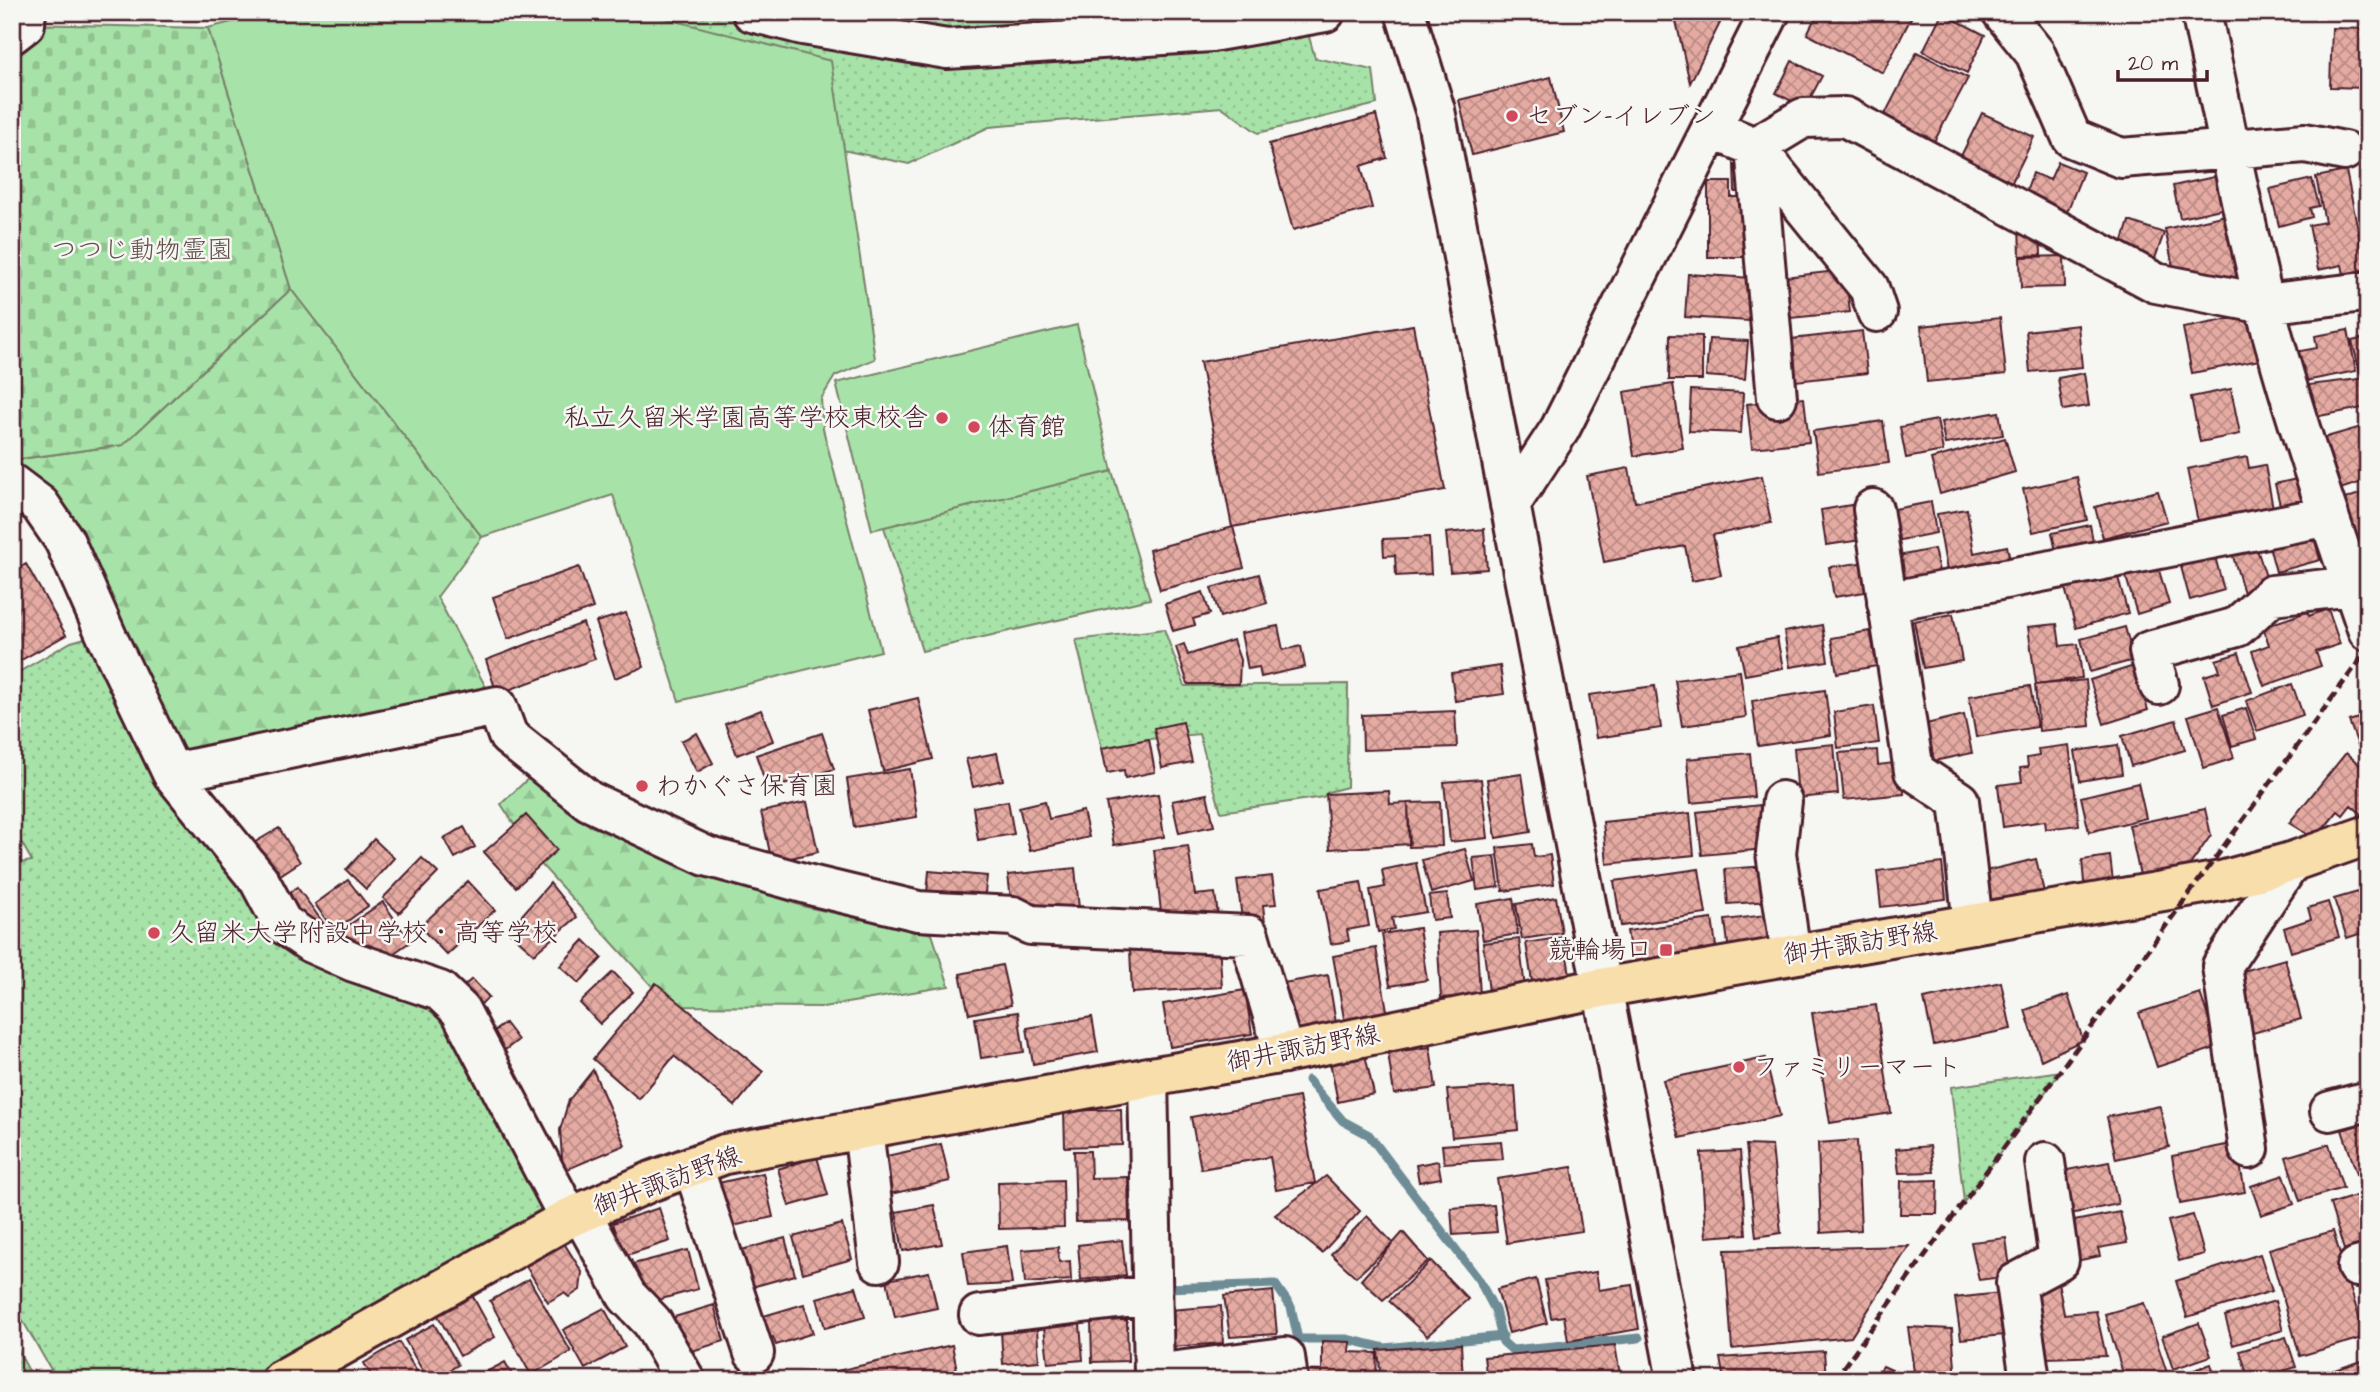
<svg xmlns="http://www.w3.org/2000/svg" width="2380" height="1392" font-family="'Architects Daughter','Klee One',sans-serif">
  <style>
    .grass { fill: url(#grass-dots); stroke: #78816a; stroke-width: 2 }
    .forest { fill: url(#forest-firs); stroke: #78816a; stroke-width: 2 }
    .cemetery { fill: url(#cemetery-stones); stroke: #78816a; stroke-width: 2 }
    .pitch { fill: #a7e3a8; stroke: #78816a; stroke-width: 2 }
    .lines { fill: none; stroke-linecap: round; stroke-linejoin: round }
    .stream { stroke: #6d8c96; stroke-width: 9 }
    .building { fill: url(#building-cross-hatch); stroke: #4a1f2b; stroke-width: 2 }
    .minor-casing { stroke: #4a1f2b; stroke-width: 44 }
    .major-casing { stroke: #4a1f2b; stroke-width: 44 }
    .minor { stroke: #f6f6f2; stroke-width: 38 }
    .major { stroke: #f8deab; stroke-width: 38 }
    .rail { stroke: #4a1f2b; stroke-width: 5; stroke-dasharray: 10 5; stroke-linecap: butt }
    .poi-dot { fill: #d1495b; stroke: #f6f6f2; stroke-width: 2.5 }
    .labels { text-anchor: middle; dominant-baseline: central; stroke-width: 5; stroke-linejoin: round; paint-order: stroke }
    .poi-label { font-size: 26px; fill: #4a1f2b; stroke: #f6f6f2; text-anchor: start }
    .park-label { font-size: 26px; fill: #61504a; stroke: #f6f6f2 }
    .street-label { font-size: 26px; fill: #4a1f2b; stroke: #f6f6f2 }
  </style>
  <defs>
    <pattern id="grass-dots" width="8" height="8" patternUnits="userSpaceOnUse" patternTransform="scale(1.75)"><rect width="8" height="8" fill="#a7e3a8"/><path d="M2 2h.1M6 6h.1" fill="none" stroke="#91c291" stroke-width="1.8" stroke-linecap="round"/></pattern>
    <pattern id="forest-firs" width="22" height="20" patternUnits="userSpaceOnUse" patternTransform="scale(1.75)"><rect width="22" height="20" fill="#a7e3a8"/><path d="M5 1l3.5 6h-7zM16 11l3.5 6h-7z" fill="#91c291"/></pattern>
    <pattern id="cemetery-stones" width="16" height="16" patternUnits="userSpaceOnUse" patternTransform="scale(1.75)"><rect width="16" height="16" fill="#a7e3a8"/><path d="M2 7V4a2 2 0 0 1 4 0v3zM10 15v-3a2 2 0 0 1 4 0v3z" fill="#91c291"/></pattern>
    <pattern id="building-cross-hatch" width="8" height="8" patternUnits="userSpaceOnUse" patternTransform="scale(1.75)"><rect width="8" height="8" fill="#e5aba3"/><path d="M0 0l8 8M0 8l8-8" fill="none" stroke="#bc8b85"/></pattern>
  </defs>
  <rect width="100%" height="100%" fill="#f6f6f2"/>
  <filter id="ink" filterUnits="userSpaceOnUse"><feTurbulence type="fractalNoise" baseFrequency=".0143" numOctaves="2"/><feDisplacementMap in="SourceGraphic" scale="14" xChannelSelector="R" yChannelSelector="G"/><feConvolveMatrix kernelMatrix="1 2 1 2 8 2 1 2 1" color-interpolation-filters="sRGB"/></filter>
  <g filter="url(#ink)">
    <path class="grass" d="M41 12H218L192 19 41 14Z
      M224 12H1302L1315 58 1373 70 1377 104 1258 133 1222 107 989 127 909 164 709 122 230 39Z
      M1112 471 1150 599 922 651 884 527Z
      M1164 629 1185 686 1348 684 1347 787 1328 792 1323 797 1221 812 1199 734 1149 739 1102 748 1076 640Z
      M89 637 277 927 436 1000 560 1216 257 1380H57L12 1302V864L32 861 12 826V676L71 642Z
      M2061 1071 1964 1202 1951 1087Z
      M12 1340 34 1380H12Z"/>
    <path class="forest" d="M291 289 482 537 437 597 487 689 182 753 55 499 13 460 123 445Z
      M532 775 590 826 802 906 932 934 949 986 823 1007 670 1006 537 860 501 804Z"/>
    <path class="cemetery" d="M25 24 208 28 291 289 123 445 12 460V34Z"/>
    <path class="pitch" d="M271 12H641L831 61 875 359 835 376 821 399 823 429 881 651 679 701 613 495 482 537 291 289 208 28Z
      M1077 325 1112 471 872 530 836 383Z"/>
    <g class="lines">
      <path class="stream" d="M1308 1080 1343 1121 1369 1135 1479 1280 1495 1310 1503 1342 1512 1350 1639 1338
        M1167 1288 1275 1284 1291 1307 1298 1339H1346L1385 1348 1503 1336"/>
    </g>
    <path class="building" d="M1674 12 1725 13 1690 83Z
      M1818 12H1914L1883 73 1807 34Z
      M1942 13 1985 35 1967 73 1923 51Z
      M2332 28 2368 29V88L2330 87Z
      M1917 52 1968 78 1934 142 1884 116Z
      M1792 61 1822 76 1805 108 1776 93Z
      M1551 77 1564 132 1472 155 1459 100Z
      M1982 113 2034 137 2012 182 1960 158Z
      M1376 115 1387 158 1361 166 1372 208 1293 230 1269 144Z
      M2058 162 2083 172 2067 212 2025 195 2033 173 2050 180Z
      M1753 163 1754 192H1735L1734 164Z
      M2346 171 2366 269 2344 274 2342 265 2318 270 2309 225 2325 222 2316 177Z
      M2223 175 2230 207 2180 218 2173 186Z
      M2312 179 2319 206 2310 208 2312 217 2279 226 2270 189Z
      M1708 182H1731V197H1756V257H1708Z
      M2239 212 2255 283 2228 289 2225 275 2177 285 2165 229Z
      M2129 221 2164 233 2153 264 2119 254Z
      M2019 223H2040L2041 255 2020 256Z
      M2064 256 2065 287 2021 288 2020 257Z
      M1845 270 1850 312 1781 319 1776 278Z
      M1688 274 1752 278 1749 321 1685 317Z
      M2256 314 2265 359 2192 373 2183 328Z
      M2000 318 2006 374 1927 382 1921 326Z
      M1413 325 1445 490 1232 527 1200 362Z
      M2078 325 2082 367 2030 372 2026 331Z
      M2348 330 2356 371 2300 382 2295 352 2317 348 2315 336Z
      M1862 331 1867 373 1796 381 1792 339Z
      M1670 335 1702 336V380H1669Z
      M2368 337V370L2360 372 2352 341Z
      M1709 339 1748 341 1745 379 1706 376Z
      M2084 373 2089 406 2063 410 2058 378Z
      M2368 378V407L2319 416 2309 385Z
      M1673 384 1683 448 1634 456 1624 392Z
      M2231 389 2240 434 2200 442 2191 397Z
      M1691 390 1743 393 1741 433 1689 431Z
      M1804 398 1809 442 1752 448 1747 404Z
      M1999 412 2003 435 1945 444 1941 422Z
      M1937 420 1943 451 1906 458 1900 427Z
      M1883 421 1889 463 1819 472 1813 431Z
      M2368 425V480L2337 490 2313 441Z
      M2005 438 2015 472 1940 494 1931 459Z
      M2247 457 2249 468 2265 465 2275 519 2199 527 2187 469Z
      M1629 468 1635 502 1762 476 1771 523 1713 535 1721 575 1692 581 1685 546 1604 562 1587 476Z
      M2077 477 2087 520 2033 532 2023 489Z
      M2305 477 2312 506 2282 513 2275 484Z
      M2158 491 2167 521 2103 538 2095 507Z
      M2368 491V570L2365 572 2339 501Z
      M1931 502 1936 533 1895 541 1889 510Z
      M1857 504 1862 540 1826 545 1821 510Z
      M1967 509 1974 553 2007 546 2012 570 1949 582 1937 514Z
      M2090 525 2096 557 2059 565 2052 533Z
      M1233 527 1244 568 1160 590 1149 550Z
      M1484 529 1487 569 1450 572 1446 533Z
      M2313 533 2320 560 2276 572 2269 546Z
      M1429 537 1431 574 1396 576 1395 555 1384 556 1383 539Z
      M2256 546 2269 586 2244 593 2232 553Z
      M1934 549 1941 580 1899 588 1893 557Z
      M2214 553 2224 590 2190 600 2180 563Z
      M1866 562 1871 591 1834 597 1829 567Z
      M26 564 66 635 12 665V572Z
      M579 567 593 608 508 639 493 597Z
      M2158 567 2169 604 2137 614 2126 577Z
      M1259 574 1267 603 1220 617 1211 588Z
      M2117 574 2128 613 2076 628 2065 588Z
      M1203 592 1210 614 1193 619 1195 625 1173 631 1165 604Z
      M2328 609 2340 644 2316 652 2321 666 2264 686 2252 651 2269 645 2263 627 2307 612 2309 616Z
      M626 613 644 667 615 678 596 622Z
      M1953 614 1962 661 1923 668 1914 621Z
      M583 623 595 659 497 694 486 660Z
      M2057 624 2060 646 2078 644 2082 678 2036 684 2028 627Z
      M1822 625 1828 661 1790 667 1784 632Z
      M1278 626 1283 650 1301 646 1305 667 1261 677 1259 667 1248 669 1241 633Z
      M2125 627 2134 660 2090 672 2081 639Z
      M1870 631 1877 666 1837 673 1831 638Z
      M1777 638 1783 668 1745 675 1739 646Z
      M1233 640 1240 660 1239 684H1188L1176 647 1184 644 1188 655Z
      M2239 653 2252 692 2213 705 2204 676 2220 671 2216 660Z
      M1500 666 1504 694 1455 701 1451 673Z
      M2134 666 2148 710 2104 724 2090 680Z
      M1740 671 1746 717 1682 726 1675 680Z
      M2086 680 2090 726 2039 731 2035 685Z
      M2292 684 2303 715 2257 731 2246 701Z
      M1655 686 1661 728 1596 738 1589 695Z
      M2030 686 2037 727 1976 737 1969 696Z
      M1825 690 1831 735 1758 746 1752 701Z
      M918 698 933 759 883 771 868 710Z
      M1874 706 1879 743 1838 748 1834 712Z
      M2218 707 2234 758 2204 768 2188 716Z
      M2246 708 2256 739 2232 746 2223 715Z
      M761 710 773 741 737 755 725 724Z
      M1455 711 1457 747 1363 750 1362 715Z
      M1964 715 1972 753 1934 761 1926 724Z
      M2368 715V759L2364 761 2349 721Z
      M2176 720 2185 750 2131 766 2122 736Z
      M1183 722 1192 762 1162 768 1154 728Z
      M697 733 713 763 697 772 681 741Z
      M822 733 834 769 768 790 756 755Z
      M1149 739 1155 772 1125 778 1124 770 1107 773 1102 748Z
      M1834 744 1838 794 1798 798 1794 748Z
      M2069 745 2079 825 2046 829 2045 821 2003 827 1998 785 2022 782 2020 768 2028 767 2027 758 2039 756 2038 749Z
      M2118 745 2122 774 2080 781 2075 751Z
      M1877 750 1878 765 1902 762 1904 794 1844 800 1839 753Z
      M997 753 1003 780 973 787 966 759Z
      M1750 753 1754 797 1691 803 1687 759Z
      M2346 753 2368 772V813L2365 817 2351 805 2343 815 2338 811 2315 839 2289 823Z
      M910 769 917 817 854 827 847 779Z
      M1522 774 1531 832 1496 838 1487 779Z
      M1481 779 1488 838 1450 842 1444 782Z
      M2138 783 2146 818 2089 832 2081 797Z
      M1389 791 1390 804 1408 803 1410 844 1330 849 1326 794Z
      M1158 794 1164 837 1114 845 1106 803Z
      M1207 794 1214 826 1179 833 1172 801Z
      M1008 801 1014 834 978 840 973 807Z
      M1045 801 1049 819 1083 811 1089 837 1030 851 1019 807Z
      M807 802 818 852 772 862 761 812Z
      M1440 802 1442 846 1409 847 1408 803Z
      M1760 805 1765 849 1702 855 1697 812Z
      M2205 809 2211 835 2178 882 2143 889 2129 825Z
      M1690 813 1694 855 1607 864 1603 822Z
      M526 815 557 850 516 887 484 852Z
      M464 827 475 847 455 858 444 838Z
      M279 828 300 862 274 879 252 844Z
      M374 839 394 858 366 889 346 870Z
      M1532 844 1534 857 1550 855 1554 884 1503 891 1497 848Z
      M1188 846 1195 895 1215 893 1219 922 1163 929 1154 850Z
      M1465 849 1474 881 1431 893 1422 860Z
      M1495 856 1499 887 1477 890 1473 858Z
      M2110 856 2114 890 2085 893 2082 860Z
      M422 858 438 873 399 913 383 898Z
      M2036 859 2045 896 1986 910 1977 873Z
      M1416 863 1426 912 1392 918 1394 929 1378 932 1370 890 1385 887 1382 870Z
      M1942 863 1946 899 1881 907 1877 871Z
      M1768 866 1771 901 1728 904 1725 869Z
      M1075 868 1079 909 1013 916 1008 875Z
      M1699 869 1706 914 1621 926 1614 881Z
      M929 871 987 876 983 909 926 904Z
      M1272 876 1276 904 1263 905 1265 923 1243 926 1237 880Z
      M348 880 368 906 334 931 315 904Z
      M468 881 495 910 447 955 420 927Z
      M1361 882 1369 926 1347 930 1349 941 1331 944 1320 889Z
      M550 883 577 917 534 954 508 931Z
      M297 887 324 924 308 936 281 899Z
      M2368 889V931L2347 938 2334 899Z
      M1447 894 1450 918 1432 920 1429 896Z
      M1556 897 1562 933 1522 939 1516 904Z
      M1513 898 1518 934 1483 940 1477 904Z
      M383 902 410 942 354 980 327 940Z
      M2328 902 2339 937 2291 952 2284 928 2311 919 2308 908Z
      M1773 914 1776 946 1729 952 1725 920Z
      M1712 919 1718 960 1634 973 1627 931Z
      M1419 928 1427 980 1390 986 1382 934Z
      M1476 930 1480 995 1441 998 1437 933Z
      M1564 937 1572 988 1534 994 1526 943Z
      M1519 939 1526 996 1490 1000 1483 943Z
      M584 940 602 958 579 983 560 966Z
      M1219 943 1222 987 1132 993 1130 949Z
      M1376 948 1388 1016 1345 1024 1333 956Z
      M2285 959 2301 1019 2246 1035 2229 975Z
      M1002 965 1011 1005 969 1014 960 974Z
      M613 972 633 992 600 1024 580 1003Z
      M1328 975 1336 1023 1287 1032 1278 984Z
      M472 979 489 997 451 1031 434 1012Z
      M2001 982 2011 1029 1934 1045 1924 999Z
      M656 983 763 1072 735 1106 674 1056 639 1099 593 1059Z
      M1245 990 1252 1034 1170 1047 1163 1004Z
      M2200 993 2218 1047 2157 1067 2139 1013Z
      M2068 995 2083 1040 2041 1060 2025 1010Z
      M1876 1005 1891 1113 1830 1123 1812 1013Z
      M1018 1012 1024 1052 981 1058 975 1018Z
      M1092 1017 1098 1052 1033 1064 1027 1028Z
      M505 1023 518 1040 474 1074 461 1057Z
      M1430 1047 1436 1088 1394 1094 1388 1053Z
      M1365 1055 1374 1094 1338 1102 1330 1062Z
      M1765 1058 1780 1116 1680 1138 1663 1080Z
      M593 1070 625 1145 563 1171 560 1130 569 1100Z
      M1515 1086 1518 1130 1452 1137 1447 1090Z
      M1299 1097 1315 1183 1276 1190 1270 1157 1201 1169 1191 1117Z
      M2160 1106 2169 1147 2116 1159 2107 1117Z
      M1121 1109 1122 1145 1065 1147 1064 1111Z
      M2368 1122V1180L2360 1183 2342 1130Z
      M1857 1140 1861 1230 1821 1233 1818 1143Z
      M1501 1141 1503 1159 1444 1163 1442 1145Z
      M2236 1143 2245 1192 2180 1204 2172 1156Z
      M941 1144 950 1181 890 1194 882 1157Z
      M2329 1144 2343 1188 2300 1201 2286 1157Z
      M1746 1145 1772 1146 1781 1233 1756 1237Z
      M1930 1146 1934 1172 1899 1173 1896 1149Z
      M1074 1151H1090L1091 1178 1128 1177 1129 1221 1076 1222Z
      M1740 1151 1746 1234 1706 1237 1701 1153Z
      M817 1157 828 1195 789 1206 778 1169Z
      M1438 1161 1441 1178 1419 1182 1416 1165Z
      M2109 1162 2118 1204 2065 1215 2057 1172Z
      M1572 1167 1582 1231 1507 1243 1497 1179Z
      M763 1173 773 1217 724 1228 714 1184Z
      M2284 1175 2294 1204 2261 1215 2251 1186Z
      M1326 1176 1360 1211 1322 1253 1275 1215Z
      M1063 1180 1064 1227 999 1229 998 1182Z
      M1938 1180 1937 1214H1900L1901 1181Z
      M2368 1192V1242L2344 1250 2330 1204Z
      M934 1205 942 1244 903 1251 896 1212Z
      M1494 1205 1497 1232 1453 1235 1451 1208Z
      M659 1208 670 1241 624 1256 613 1223Z
      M2120 1212 2127 1243 2098 1248 2100 1256 2071 1262 2064 1223Z
      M2193 1215 2204 1254 2179 1261 2168 1221Z
      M1367 1216 1393 1243 1356 1277 1331 1254Z
      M842 1224 852 1259 803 1273 793 1237Z
      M2333 1231 2365 1337 2300 1356 2269 1249Z
      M1403 1232 1428 1261 1383 1300 1361 1280Z
      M785 1238 795 1275 748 1288 738 1251Z
      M2006 1238 2011 1276 1979 1280 1971 1242Z
      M562 1240 582 1272 580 1290 569 1297 564 1293 548 1302 524 1263Z
      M1122 1240 1126 1275 1081 1280 1078 1245Z
      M1007 1246 1012 1284 968 1286 963 1252Z
      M1909 1246 1851 1337 1732 1349 1725 1250Z
      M1058 1247 1059 1262 1070 1261 1071 1280 1025 1283 1022 1250Z
      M688 1250 698 1289 643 1304 633 1264Z
      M2260 1254 2272 1291 2187 1317 2176 1281Z
      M1431 1261 1468 1299 1427 1336 1389 1301Z
      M929 1272 937 1308 895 1317 887 1280Z
      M1596 1272 1599 1290 1632 1285 1639 1329 1568 1341 1564 1316 1551 1318 1545 1280Z
      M529 1279 571 1352 531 1375 490 1301Z
      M1536 1279 1547 1323 1509 1333 1497 1289Z
      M2058 1282 2064 1314 2096 1311 2106 1356 2045 1358 2032 1286Z
      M856 1287 865 1317 825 1328 817 1298Z
      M1273 1291 1277 1334 1230 1337 1224 1296Z
      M2009 1292 2015 1334 1961 1339 1955 1298Z
      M472 1295 495 1337 460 1356 437 1314Z
      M2275 1301 2283 1330 2233 1345 2225 1316Z
      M2144 1303 2169 1379 2125 1380 2105 1314Z
      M804 1304 813 1333 776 1345 773 1337 763 1340 757 1318Z
      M714 1305 724 1341 679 1355 668 1319Z
      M1221 1306 1223 1343 1171 1347 1169 1310Z
      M604 1308 625 1347 585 1369 563 1330Z
      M1127 1320 1128 1361 1092 1362 1091 1321Z
      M2199 1323 2211 1356 2173 1369 2162 1336Z
      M434 1324 458 1365 433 1380H428L405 1340Z
      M1080 1324 1083 1360 1048 1363 1044 1327Z
      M1908 1327 1952 1329 1956 1380H1915Z
      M1037 1329 1039 1361 1003 1364 1001 1332Z
      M2286 1337 2296 1367 2255 1380H2249L2240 1351Z
      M1322 1341 1350 1342 1349 1352 1377 1353 1376 1380H1303V1371L1322 1372Z
      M399 1342 422 1380H374L364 1363Z
      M1461 1344 1463 1380H1381L1378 1350Z
      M952 1345 959 1380H797Z
      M1615 1345 1621 1380H1487L1484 1357Z
      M1824 1351 1826 1380H1724L1720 1358Z
      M2368 1359V1380H2311V1378Z
      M505 1362 515 1380H471Z
      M2211 1364 2216 1380H2170L2169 1379Z
      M1883 1366 1905 1376 1901 1380H1874Z
      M2114 1370 2116 1380H2078Z"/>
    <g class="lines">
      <g class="minor-casing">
        <path id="minor" d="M752 12 803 25 947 49 1211 32 1325 12
          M1405 12 1435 110 1677 1380
          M2002 12 2035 53 2072 138 2121 158 2305 143 2344 151
          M2201 12C2222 109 2241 206 2264 302 2292 414 2331 522 2368 631
          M12 34 25 24 26 12
          M1711 129 1755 147 1803 118 1845 117 2156 283 2265 304 2364 292 2368 294
          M1755 147 1777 398
          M1755 147 1869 288 1877 312
          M12 484 40 505 64 540 107 637 172 773 259 880 282 923 311 943 354 962 440 991 460 1010 569 1218
          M1510 505 1560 429 1770 12
          M1873 509 1914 771 1959 801 1973 924
          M1887 602 2329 516
          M2159 685 2149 651 2237 627 2272 595 2353 586
          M172 773 497 706 508 736 589 801 706 856 814 886 918 911 1013 916 1031 925 1249 935 1284 1053
          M1782 801 1776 853 1791 954
          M1148 1077 1154 1374 1285 1357 1288 1380
          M2330 1111 2368 1101
          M863 1129 879 1262
          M2249 1149 2222 966 2291 862
          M693 1166 754 1353
          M581 1213 627 1296 652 1322 685 1380
          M2357 1267 2368 1264
          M979 1315 1152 1295
          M2030 1380 2016 1283 2059 1260 2045 1162"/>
      </g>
      <g class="major-casing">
        <path id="major" d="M281 1380 569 1218 652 1181 725 1154 1284 1053 1601 988 2221 881 2291 862 2368 835"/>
      </g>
      <use href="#minor" class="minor"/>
      <use href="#major" class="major"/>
      <path class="rail" d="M1834 1380 2368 649"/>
    </g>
  </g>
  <g class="poi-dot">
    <circle cx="1512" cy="116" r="7"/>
    <circle cx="942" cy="418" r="7"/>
    <circle cx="974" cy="427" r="7"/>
    <circle cx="642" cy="786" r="7"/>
    <circle cx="154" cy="933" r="7"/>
    <rect x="1659" y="943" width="14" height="14" rx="3.5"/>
    <circle cx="1739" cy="1067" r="7"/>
  </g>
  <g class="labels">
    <g class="poi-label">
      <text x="1526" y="116">セブン-イレブン</text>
      <text x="928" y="418" text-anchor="end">私立久留米学園高等学校東校舎</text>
      <text x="988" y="427">体育館</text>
      <text x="656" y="786">わかぐさ保育園</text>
      <text x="168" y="933">久留米大学附設中学校・高等学校</text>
      <text x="1652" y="950" text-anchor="end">競輪場口</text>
      <text x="1753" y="1067">ファミリーマート</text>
    </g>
    <g class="park-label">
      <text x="142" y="250">つつじ動物霊園</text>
    </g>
    <g class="street-label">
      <text transform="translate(1860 943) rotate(-9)">御井諏訪野線</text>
      <text transform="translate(1303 1048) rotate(-11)">御井諏訪野線</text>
      <text transform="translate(667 1181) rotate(-20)">御井諏訪野線</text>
    </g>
  </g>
  <rect width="2380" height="1392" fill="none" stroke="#f6f6f2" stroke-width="42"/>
  <rect x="21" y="21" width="2338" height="1350" fill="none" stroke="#4a1f2b" stroke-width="2.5" filter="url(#ink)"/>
  <path d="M2118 70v10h89v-10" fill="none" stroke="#4a1f2b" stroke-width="3.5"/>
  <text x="2128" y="70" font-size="21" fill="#4a1f2b" stroke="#f6f6f2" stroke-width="5" paint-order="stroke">20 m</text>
</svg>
